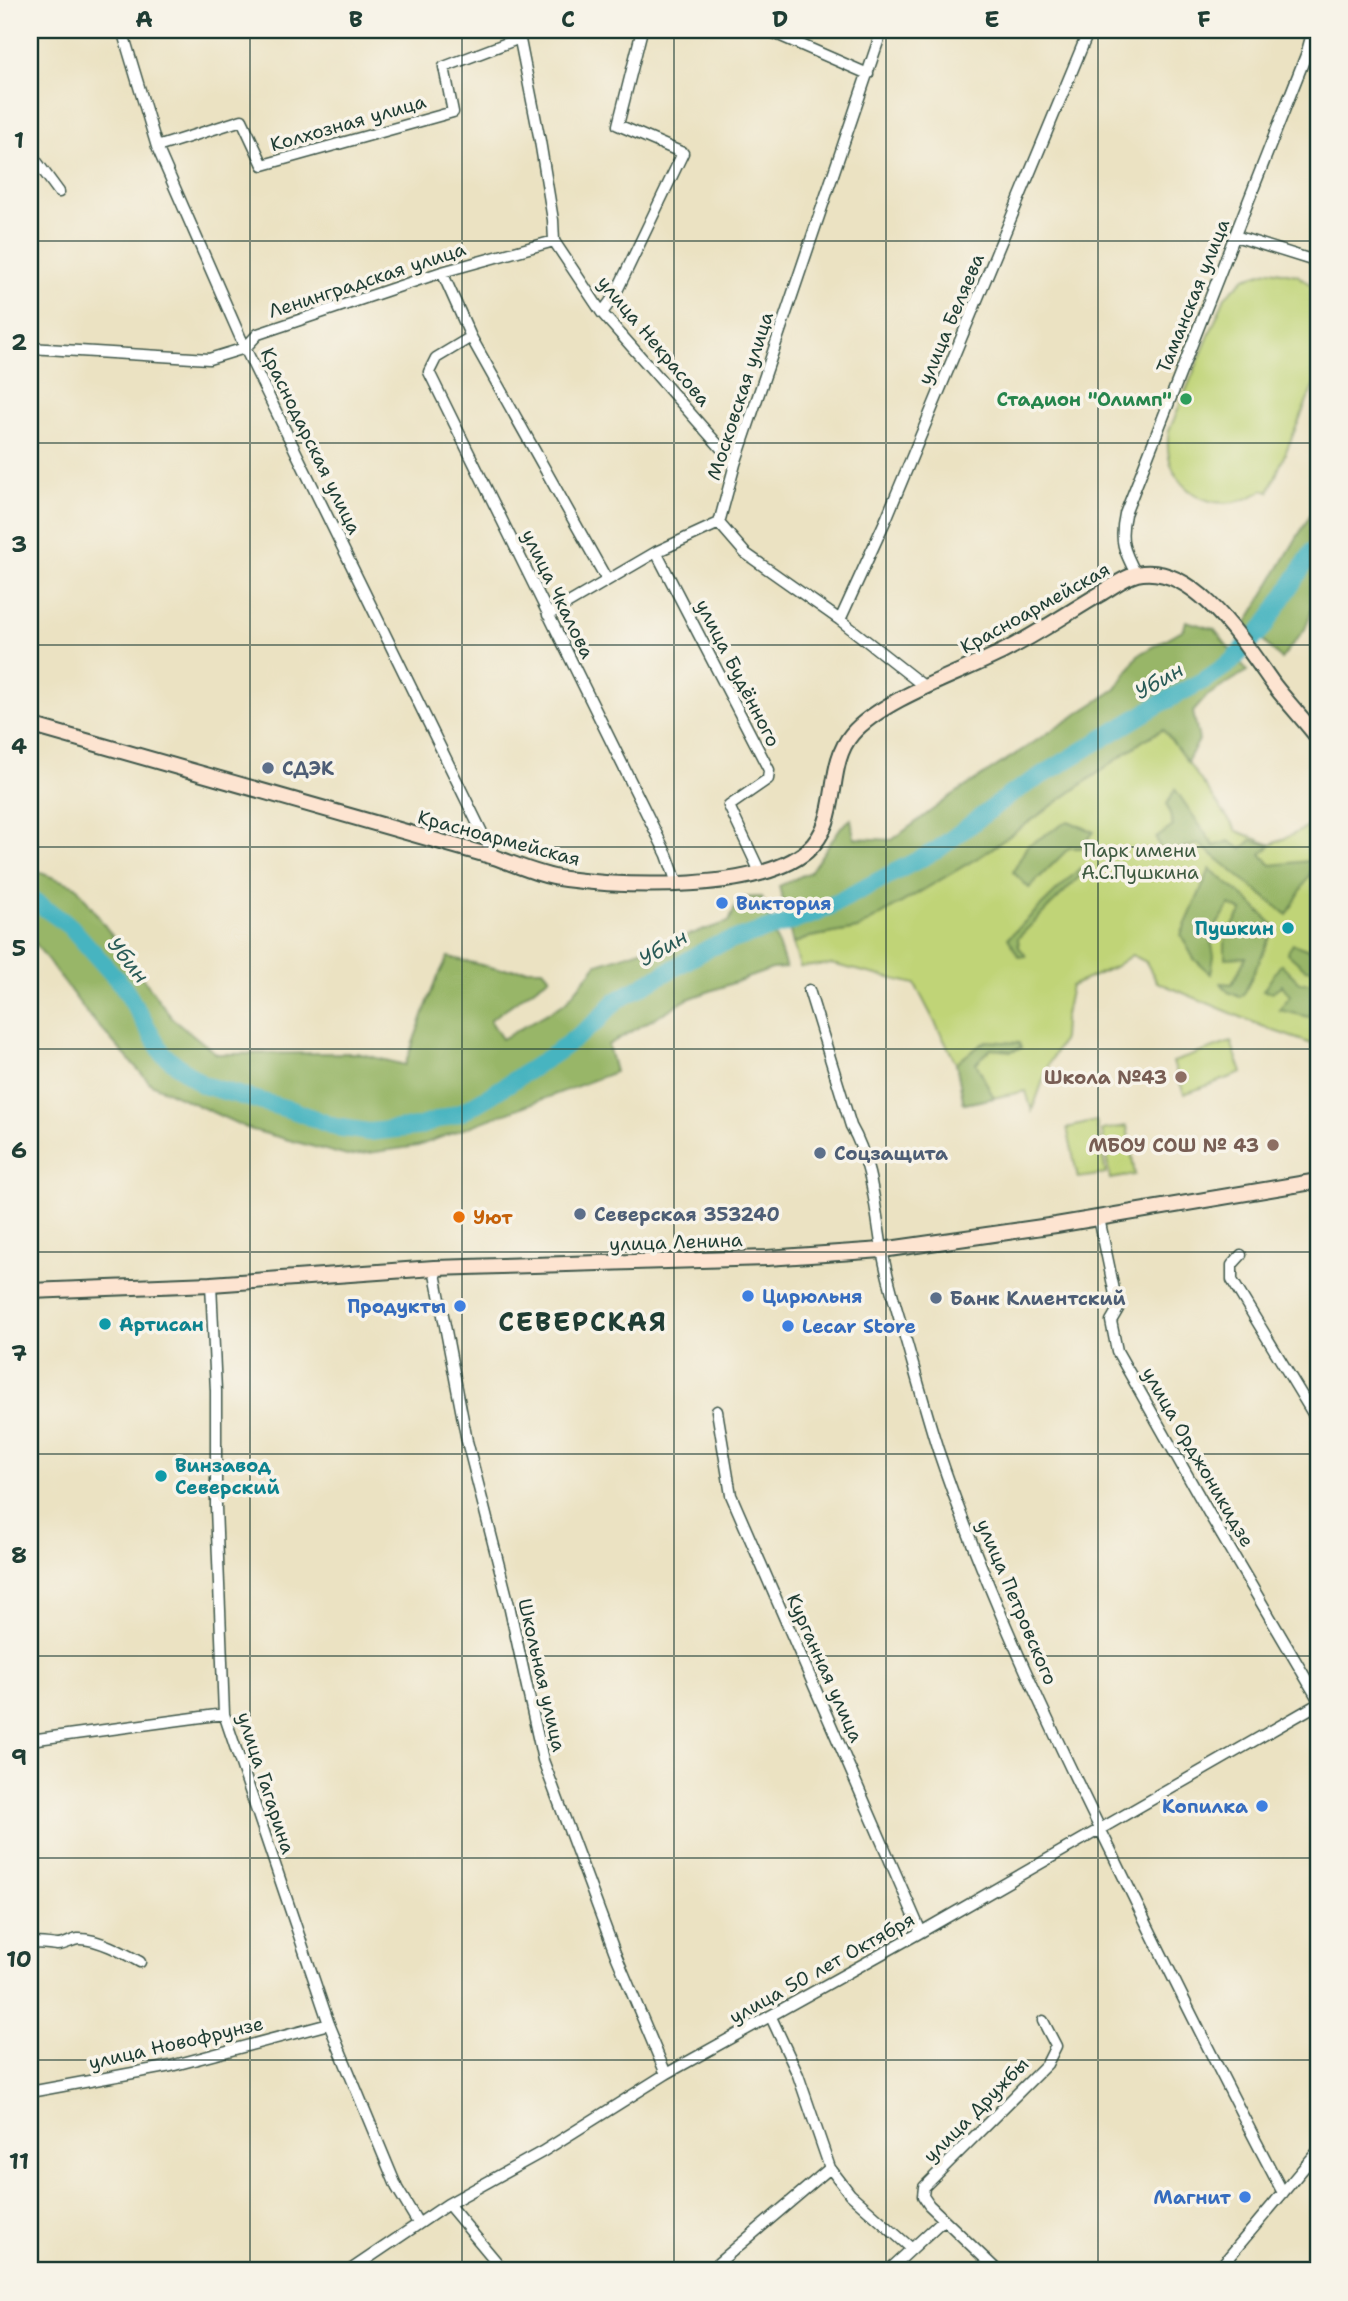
<svg xmlns="http://www.w3.org/2000/svg" width="1348" height="2301" font-family="'Shantell Sans',sans-serif">
  <style>
    .green { fill: #c0d477; stroke: #708856; stroke-width: 2 }
    .forest { fill: #98b668; stroke: #5c7a4e; stroke-width: 2 }
    .lines { fill: none; stroke-linecap: round; stroke-linejoin: round }
    .river { stroke: #46b4c0; stroke-width: 18 }
    .street-casing { stroke: #3e5649; stroke-width: 13 }
    .secondary-casing { stroke: #3e5649; stroke-width: 18 }
    .street { stroke: #fff; stroke-width: 10 }
    .secondary { stroke: #fde4d1; stroke-width: 14 }
    .grid { fill: none; stroke: #1f3d34; stroke-width: 2; stroke-opacity: 0.55 }
    .leisure-dot { fill: #2e9e5b; stroke: #f7f3e8; stroke-width: 2.5 }
    .service-dot { fill: #5c6f8a; stroke: #f7f3e8; stroke-width: 2.5 }
    .shop-dot { fill: #3f7fe0; stroke: #f7f3e8; stroke-width: 2.5 }
    .culture-dot { fill: #0f9aa8; stroke: #f7f3e8; stroke-width: 2.5 }
    .education-dot { fill: #8d6e63; stroke: #f7f3e8; stroke-width: 2.5 }
    .food-dot { fill: #e8710a; stroke: #f7f3e8; stroke-width: 2.5 }
    .labels { text-anchor: middle; dominant-baseline: central; stroke-width: 7; stroke-linejoin: round; paint-order: stroke }
    .street-label { font-size: 19px; fill: #1f3d34; stroke: #f7f3e8 }
    .leisure-label { font-size: 19px; font-weight: bold; fill: #27864d; stroke: #f7f3e8; text-anchor: end }
    .service-label { font-size: 19px; font-weight: bold; fill: #4e5e75; stroke: #f7f3e8; text-anchor: start }
    .park-label { font-size: 19px; fill: #3f5b41; stroke: #f7f3e8 }
    .shop-label { font-size: 19px; font-weight: bold; fill: #366cbe; stroke: #f7f3e8; text-anchor: start }
    .culture-label { font-size: 19px; font-weight: bold; fill: #0d838f; stroke: #f7f3e8; text-anchor: start }
    .education-label { font-size: 19px; font-weight: bold; fill: #785e54; stroke: #f7f3e8; text-anchor: end }
    .food-label { font-size: 19px; font-weight: bold; fill: #c56008; stroke: #f7f3e8; text-anchor: start }
    .water-label { font-size: 21px; font-style: italic; fill: #295b57; stroke: #f7f3e8 }
    .district-label { font-size: 26px; font-weight: bold; letter-spacing: 2px; fill: #1f3d34; stroke: #f7f3e8 }
    .neatline { fill: none; stroke: #1f3d34; stroke-width: 2.5 }
    .grid-label { font-size: 23px; text-anchor: middle; font-weight: bold; fill: #1f3d34 }
  </style>
  <rect width="100%" height="100%" fill="#f7f3e8"/>
  <filter id="ink" filterUnits="userSpaceOnUse"><feTurbulence type="fractalNoise" baseFrequency=".0143" numOctaves="2"/><feDisplacementMap in="SourceGraphic" scale="14" xChannelSelector="R" yChannelSelector="G"/><feConvolveMatrix kernelMatrix="1 2 1 2 8 2 1 2 1" color-interpolation-filters="sRGB"/></filter>
  <filter id="wash" filterUnits="userSpaceOnUse"><feTurbulence type="fractalNoise" baseFrequency=".00686" numOctaves="4" result="noise"/><feDisplacementMap in="SourceGraphic" scale="28" xChannelSelector="R" yChannelSelector="G"/><feGaussianBlur stdDeviation="1.57" result="paint"/><feColorMatrix in="noise" values="0 0 0 0 0 0 0 0 0 0 0 0 0 0 0 0 0 1.4 0 .05"/><feComposite in="paint" operator="in"/></filter>
  <g filter="url(#wash)">
    <rect width="100%" height="100%" fill="#ebe2c2"/>
    <path class="green" d="M1271 270 1297 275 1318 289V375L1269 492 1263 490C1216 523 1159 488 1169 431L1225 297 1245 278Z
      M1164 729 1237 831 1271 845 1318 822V1046L1274 1031 1157 982 1146 962 1132 955 1114 967 1071 986 1064 1020 1063 1039 1049 1064 1032 1111 1026 1091 964 1104 956 1063 915 984 831 964 800 967 793 944 810 937 857 929 984 854 1144 740Z
      M1231 1042 1242 1073 1184 1094 1173 1062Z
      M1096 1121 1106 1174 1078 1178 1067 1128Z
      M1127 1126 1135 1175 1110 1179 1102 1130Z"/>
    <path class="forest" d="M1318 502V593L1305 629 1281 659 1246 624Z
      M1186 621 1214 629 1247 671 1207 696 1193 712 1199 740 1187 762 1163 729 1144 740 984 854 857 929 810 937 793 944 779 886 810 872 841 827 851 819 854 838 892 840 951 796 1116 689 1138 655 1184 629Z
      M1175 789 1214 846 1229 841 1242 849 1251 840 1271 845 1261 854 1271 865 1318 860 1287 915 1199 844 1162 853 1156 838 1173 826 1167 804Z
      M1068 821 1094 832 1081 848H1069L1029 888 1013 872 1027 846Z
      M1080 868V876L1018 938 1019 947 1026 956 1019 957 1008 938Z
      M30 869 76 886 172 1018 217 1054 357 1053 405 1065 434 985 448 957 498 969H543L550 977 490 1020 502 1039 565 1003 597 964 729 922 739 898 762 897 786 968 772 969 688 999 608 1045 615 1072 418 1146 347 1156 249 1129 151 1084 87 1013 35 943 30 941Z
      M1210 869 1249 901 1275 927 1245 992 1240 997 1228 992 1221 983 1232 984 1246 957 1225 958V937L1242 911 1230 905 1210 935 1214 956 1211 974 1194 959 1181 935Z
      M1318 943V970L1305 969 1287 953 1293 944 1309 950Z
      M1281 964 1300 983H1318V1010L1309 1017 1279 1010 1290 996 1282 985 1272 992 1263 991Z
      M986 1041 1019 1043 1021 1048 1011 1051 991 1049 976 1063 994 1098 964 1104 956 1063Z"/>
    <g class="lines">
      <path class="river" d="M30 898 70 926 123 986 163 1054 203 1085 295 1111 335 1127 369 1132 417 1127 462 1112 491 1095 557 1052 595 1023 616 1001 711 947 815 914 937 850 1011 794 1158 705 1208 678 1231 662 1265 626 1313 551 1318 547"/>
    </g>
  </g>
  <g filter="url(#ink)">
    <g class="lines">
      <g class="street-casing">
        <path id="street" d="M122 30 157 147 245 348 494 857
          M518 30 540 141 553 220 554 241 602 313 735 464
          M767 30 868 74
          M882 30 735 464 719 523 745 553 840 620 925 687
          M157 147 242 120 263 165 453 112 444 67 520 38
          M30 158H34L59 192
          M1235 236 1318 262
          M442 272 471 337 607 580
          M602 313 615 295 683 153 618 125 642 30
          M471 337 436 358 429 372 667 855 677 883
          M30 348 209 359 245 348 258 334 442 272 554 241
          M656 552 769 770 768 779 729 806 760 872
          M1136 574C1124 551 1119 541 1125 514L1306 55 1313 30
          M548 615 656 552 719 523
          M840 620 887 517 1089 30
          M809 990 851 1126C872 1162 875 1208 882 1249 887 1281 898 1313 907 1344 917 1379 927 1415 938 1450 985 1589 1048 1724 1113 1855 1168 1969 1224 2081 1283 2193
          M1099 1218 1118 1309 1111 1321 1117 1351 1211 1517 1318 1699
          M1241 1255 1232 1265V1280L1318 1422
          M434 1268 467 1441 509 1605 543 1760 615 1953 666 2074
          M211 1284 216 1391V1507L224 1714 329 2024 397 2188 418 2223
          M717 1411 731 1495 921 1932
          M30 1740 224 1714
          M30 1944C40 1942 46 1944 57 1945 65 1945 71 1940 78 1939 97 1938 124 1953 140 1962
          M771 2017 798 2075 830 2168 850 2194 912 2249
          M30 2092 171 2066 329 2024
          M448 2204 504 2271
          M349 2271 448 2204 542 2152 666 2074 921 1932 1318 1704
          M709 2271 830 2168
          M888 2271 943 2220
          M998 2271 929 2205 923 2196 924 2187 1047 2064 1056 2046 1043 2021
          M1217 2271 1318 2151"/>
      </g>
      <g class="secondary-casing">
        <path id="secondary" d="M30 725 494 857C517 865 541 876 565 879 626 887 758 892 807 851 843 820 824 767 852 734 882 699 961 673 1004 651 1037 634 1068 613 1100 594 1111 588 1124 577 1137 574 1195 562 1246 646 1274 685 1288 703 1304 720 1318 738
          M30 1291 211 1284 434 1268 767 1258 882 1250 1056 1225 1318 1181"/>
      </g>
      <use href="#street" class="street"/>
      <use href="#secondary" class="secondary"/>
    </g>
  </g>
  <path class="grid" d="M250 30V2271M462 30V2271M674 30V2271M886 30V2271M1098 30V2271M30 241H1318M30 443H1318M30 645H1318M30 847H1318M30 1049H1318M30 1252H1318M30 1454H1318M30 1656H1318M30 1858H1318M30 2060H1318"/>
  <circle class="leisure-dot" cx="1186" cy="399" r="7"/>
  <g class="service-dot">
    <circle cx="268" cy="768" r="7"/>
    <circle cx="820" cy="1153" r="7"/>
    <circle cx="580" cy="1214" r="7"/>
    <circle cx="936" cy="1298" r="7"/>
  </g>
  <g class="shop-dot">
    <circle cx="722" cy="903" r="7"/>
    <circle cx="748" cy="1296" r="7"/>
    <circle cx="460" cy="1306" r="7"/>
    <circle cx="788" cy="1326" r="7"/>
    <circle cx="1262" cy="1806" r="7"/>
    <circle cx="1245" cy="2197" r="7"/>
  </g>
  <g class="culture-dot">
    <circle cx="1288" cy="928" r="7"/>
    <circle cx="105" cy="1324" r="7"/>
    <circle cx="161" cy="1476" r="7"/>
  </g>
  <g class="education-dot">
    <circle cx="1181" cy="1077" r="7"/>
    <circle cx="1273" cy="1145" r="7"/>
  </g>
  <circle class="food-dot" cx="459" cy="1217" r="7"/>
  <g class="labels">
    <g class="street-label">
      <text transform="translate(348 123) rotate(-16)">Колхозная улица</text>
      <text transform="translate(367 280) rotate(-18)">Ленинградская улица</text>
      <text transform="translate(1193 296) rotate(-68)">Таманская улица</text>
      <text transform="translate(951 319) rotate(-67)">улица Беляева</text>
      <text transform="translate(654 341) rotate(50)">улица Некрасова</text>
      <text transform="translate(740 396) rotate(-72)">Московская улица</text>
      <text transform="translate(311 441) rotate(64)">Краснодарская улица</text>
      <text transform="translate(558 594) rotate(64)">улица Чкалова</text>
      <text transform="translate(1035 608) rotate(-29)">Красноармейская</text>
      <text transform="translate(738 673) rotate(63)">улица Будённого</text>
      <text transform="translate(499 838) rotate(15)">Красноармейская</text>
      <text transform="translate(676 1242) rotate(-2)">улица Ленина</text>
      <text transform="translate(1198 1457) rotate(60)">улица Орджоникидзе</text>
      <text transform="translate(1017 1602) rotate(67)">улица Петровского</text>
      <text transform="translate(825 1668) rotate(66)">Курганная улица</text>
      <text transform="translate(542 1675) rotate(77)">Школьная улица</text>
      <text transform="translate(266 1783) rotate(72)">улица Гагарина</text>
      <text transform="translate(822 1968) rotate(-29)">улица 50 лет Октября</text>
      <text transform="translate(176 2043) rotate(-13)">улица Новофрунзе</text>
      <text transform="translate(976 2110) rotate(-45)">улица Дружбы</text>
    </g>
    <g class="leisure-label">
      <text x="1172" y="399">Стадион "Олимп"</text>
    </g>
    <g class="service-label">
      <text x="282" y="768">СДЭК</text>
      <text x="834" y="1153">Соцзащита</text>
      <text x="594" y="1214">Северская 353240</text>
      <text x="950" y="1298">Банк Клиентский</text>
    </g>
    <g class="park-label">
      <text x="1140" y="850">Парк имени<tspan x="1140" dy="22">А.С.Пушкина</tspan></text>
    </g>
    <g class="shop-label">
      <text x="736" y="903">Виктория</text>
      <text x="762" y="1296">Цирюльня</text>
      <text x="446" y="1306" text-anchor="end">Продукты</text>
      <text x="802" y="1326">Lecar Store</text>
      <text x="1248" y="1806" text-anchor="end">Копилка</text>
      <text x="1231" y="2197" text-anchor="end">Магнит</text>
    </g>
    <g class="culture-label">
      <text x="1274" y="928" text-anchor="end">Пушкин</text>
      <text x="119" y="1324">Артисан</text>
      <text x="175" y="1465">Винзавод<tspan x="175" dy="22">Северский</tspan></text>
    </g>
    <g class="education-label">
      <text x="1167" y="1077">Школа №43</text>
      <text x="1259" y="1145">МБОУ СОШ № 43</text>
    </g>
    <g class="food-label">
      <text x="473" y="1217">Уют</text>
    </g>
    <g class="water-label">
      <text transform="translate(1159 681) rotate(-30)">Убин</text>
      <text transform="translate(663 948) rotate(-30)">Убин</text>
      <text transform="translate(128 960) rotate(51)">Убин</text>
    </g>
    <g class="district-label">
      <text x="583" y="1321">СЕВЕРСКАЯ</text>
    </g>
  </g>
  <rect width="1348" height="2301" fill="none" stroke="#f7f3e8" stroke-width="77"/>
  <rect x="38" y="38" width="1272" height="2224" class="neatline"/>
  <g class="grid-label">
    <text x="144" y="27">A</text>
    <text x="356" y="27">B</text>
    <text x="568" y="27">C</text>
    <text x="780" y="27">D</text>
    <text x="992" y="27">E</text>
    <text x="1204" y="27">F</text>
    <text x="19" y="148">1</text>
    <text x="19" y="350">2</text>
    <text x="19" y="552">3</text>
    <text x="19" y="754">4</text>
    <text x="19" y="956">5</text>
    <text x="19" y="1158">6</text>
    <text x="19" y="1361">7</text>
    <text x="19" y="1563">8</text>
    <text x="19" y="1765">9</text>
    <text x="19" y="1967">10</text>
    <text x="19" y="2169">11</text>
  </g>
</svg>
